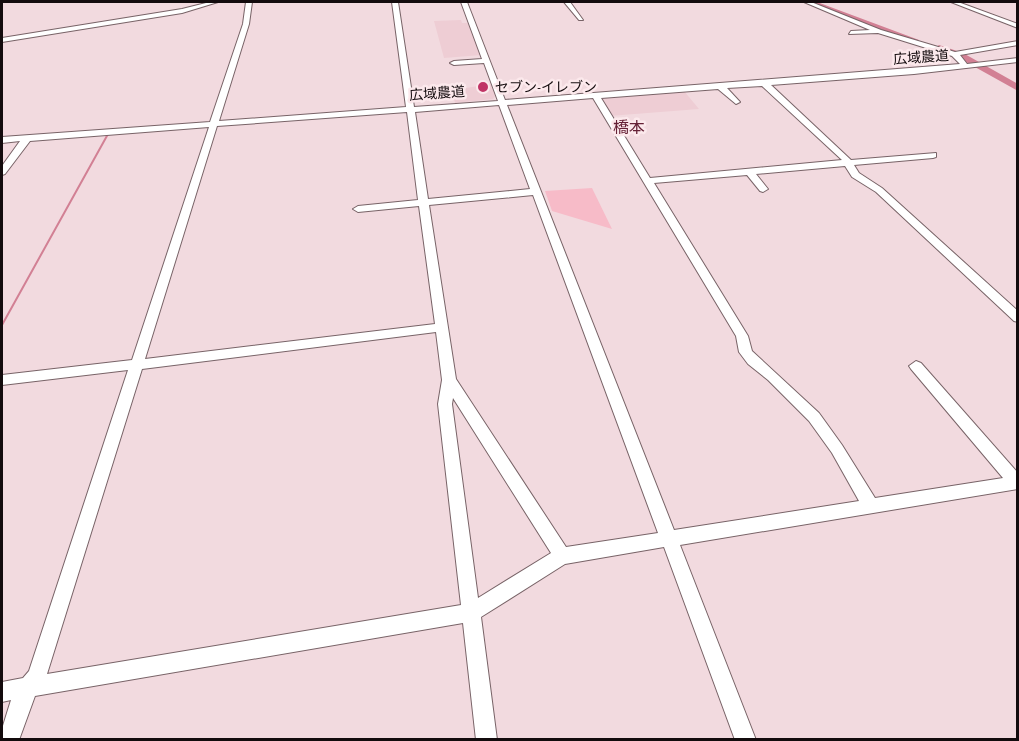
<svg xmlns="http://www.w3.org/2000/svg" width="1019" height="741" font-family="'PT Sans Narrow','Noto Sans JP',sans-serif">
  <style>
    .built { fill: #eecdd4 }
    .green { fill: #f7bbc8 }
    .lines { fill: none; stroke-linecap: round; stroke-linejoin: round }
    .stream { stroke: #d28094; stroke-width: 2 }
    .river { fill: #d28094; fill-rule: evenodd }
    .minor-casing { stroke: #786367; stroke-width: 2 }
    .minor { fill: #fff; fill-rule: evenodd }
    .poi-dot { fill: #c03365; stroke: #fce9ec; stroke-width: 2 }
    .labels { text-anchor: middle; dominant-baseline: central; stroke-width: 5; stroke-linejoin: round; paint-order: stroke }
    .far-street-label { font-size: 14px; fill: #130b0d; stroke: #fce9ec }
    .far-poi-label { font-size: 14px; fill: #130b0d; stroke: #fce9ec; text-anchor: start }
    .far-quarter-label { font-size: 16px; fill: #652136; stroke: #fce9ec }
  </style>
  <rect width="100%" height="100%" fill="#f2dadf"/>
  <path class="built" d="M461 20 462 23H468L481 55 444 58 434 21Z
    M492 84 495 96 493 99 455 103 452 90Z
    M684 91 699 109 609 116 597 97Z"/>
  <path class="green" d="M592 188 612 229 552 211 545 191Z"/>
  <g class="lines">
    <path class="stream" d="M2 325 108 134"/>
    <path class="river" d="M809 2H817L919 40 915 43 876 31Z
      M939 45 963 53 1018 84V91L957 57 936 50 935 48Z"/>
    <g class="minor-casing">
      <path id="minor" d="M210 2H218L182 13 2 42V38L182 9Z
        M246 2H252L249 24 219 121 406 107 392 2H398L414 107 498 101 484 63 454 65 450 63 454 61 482 59 461 2H467L505 100 960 64 952 56 878 33 849 34 851 31 870 30 804 2H811L881 30 955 52 1018 41V45L960 55 967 64 1018 58V62L914 74 771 85 851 160 936 153V157L933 158 854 165 859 173 882 188 1018 311V322L1014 321 876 192 852 177 845 166 756 174 768 189 763 192 760 191 747 175 654 183 748 336 752 351 819 413 842 445 875 498 1003 478 911 369 909 366 916 361 921 363 1018 473V489L680 545 756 740H735L664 547 565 564 481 617 497 740H476L463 623 35 696 19 740H2V729L11 700 2 702V682L23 678 29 671 128 370 2 385V375L132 360 209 127 30 141 5 174 2 175V166L20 141 2 143V137L210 122 243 24ZM762 86 842 160 650 178 601 98 718 89 736 104 740 102 727 88ZM593 98 736 336 739 352 748 364 768 380 809 421 832 453 859 501 674 530 507 105ZM499 105 530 189 428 199 415 112ZM407 112 418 200 358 206 353 209 358 212 419 206 435 324 145 359 217 126ZM533 195 658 533 566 547 456 379 429 205ZM436 332 442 380 438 404 461 605 47 674 142 369ZM453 398 551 553 478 598 452 404Z
        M564 2H570L583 20H579Z
        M951 2H958L1018 24V28Z"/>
    </g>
    <use href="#minor" class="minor"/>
  </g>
  <circle class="poi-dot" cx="483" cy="87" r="6"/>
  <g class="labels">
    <g class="far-street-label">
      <text transform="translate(921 57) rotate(-4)">広域農道</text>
      <text transform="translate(437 93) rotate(-4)">広域農道</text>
    </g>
    <g class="far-poi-label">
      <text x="495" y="87">セブン-イレブン</text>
    </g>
    <g class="far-quarter-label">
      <text x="629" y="127">橋本</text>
    </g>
  </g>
  <rect width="1019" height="741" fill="none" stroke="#130b0d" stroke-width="6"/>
</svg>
